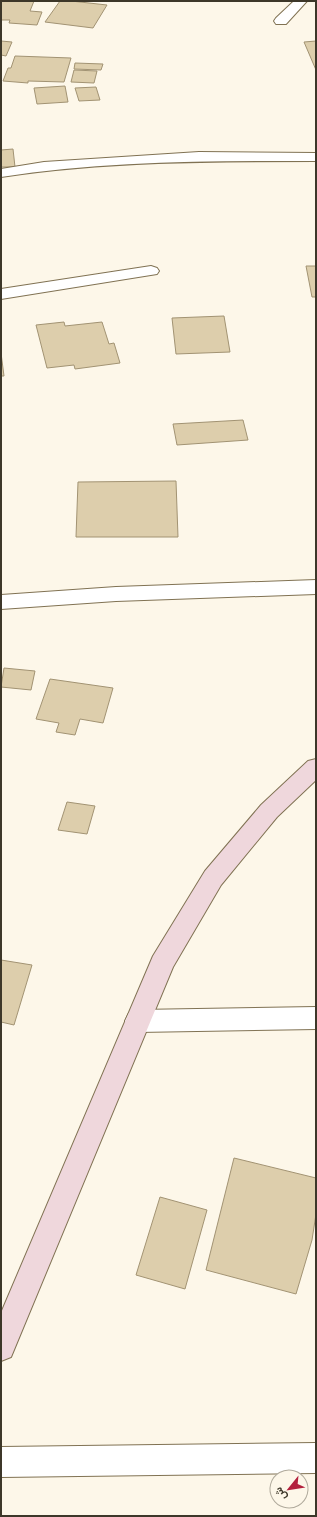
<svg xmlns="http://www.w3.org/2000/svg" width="317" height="1517" font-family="'Titillium Web',Vazirmatn,sans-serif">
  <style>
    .building { fill: #ddceac; stroke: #a29373 }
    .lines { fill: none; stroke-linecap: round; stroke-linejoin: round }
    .street-casing { stroke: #807253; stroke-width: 2 }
    .secondary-casing { stroke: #807253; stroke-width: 2 }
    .street { fill: #fff; fill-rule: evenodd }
    .secondary { fill: #efd7dc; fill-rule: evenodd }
  </style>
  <rect width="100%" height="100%" fill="#fdf7e9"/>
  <path class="building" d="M1 1H34L30 11 42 12 37 25 9 23 10 20H1Z
    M60 1H71L107 5 93 28 45 22Z
    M1 41 12 42 6 56 1 55Z
    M316 41V70L304 42Z
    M15 56 71 58 64 82 28 81V83L3 81 8 68H11Z
    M75 63 103 64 101 70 74 69Z
    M74 70 97 71 94 83 71 82Z
    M65 86 68 102 37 104 34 88Z
    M96 87 100 100 79 101 75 88Z
    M13 149 15 167H1V150Z
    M306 266H316V297H312Z
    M224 316 230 352 176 354 172 318Z
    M64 322 65 326 102 322 109 344 114 343 120 363 75 369 74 365 47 368 36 325Z
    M1 353 4 376H1Z
    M243 420 248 440 177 445 173 424Z
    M176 481 178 537H76L78 482Z
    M4 668 35 671 31 690 1 687Z
    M50 679 113 688 103 723 80 719 75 735 56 732 59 723 36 719Z
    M67 802 95 806 87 834 58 830Z
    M1 960 32 965 14 1025 1 1022Z
    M234 1158 316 1178V1214L312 1240 296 1294 206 1270Z
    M160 1197 207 1210 185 1289 136 1275Z"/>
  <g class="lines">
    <g class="street-casing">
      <path id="street" d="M294 1H307L286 24H276L274 21 276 18Z
        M199 152 316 153V161C211 161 105 161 1 177V169L44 162Z
        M151 266 157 268 159 271 157 274 1 299V289Z
        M316 580V594L116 601 1 609V595L116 587Z
        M316 1007V1029L138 1032 129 1029 125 1021 129 1013 138 1010Z
        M316 1443V1473L1 1477V1447Z"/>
    </g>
    <g class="secondary-casing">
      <path id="secondary" d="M316 759V780L277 817 221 885 173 967 11 1357 1 1361V1313L153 956 205 871 261 805 308 761Z"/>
    </g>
    <use href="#street" class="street"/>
    <use href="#secondary" class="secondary"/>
  </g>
  <rect width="317" height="1517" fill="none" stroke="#3d3729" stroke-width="4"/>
  <g transform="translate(289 1489) rotate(240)"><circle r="19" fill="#fdf7e9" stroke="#b0aa9c"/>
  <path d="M0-3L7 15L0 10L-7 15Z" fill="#b3213d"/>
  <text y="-6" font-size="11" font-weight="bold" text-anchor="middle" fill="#3d3729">ش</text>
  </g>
</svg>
